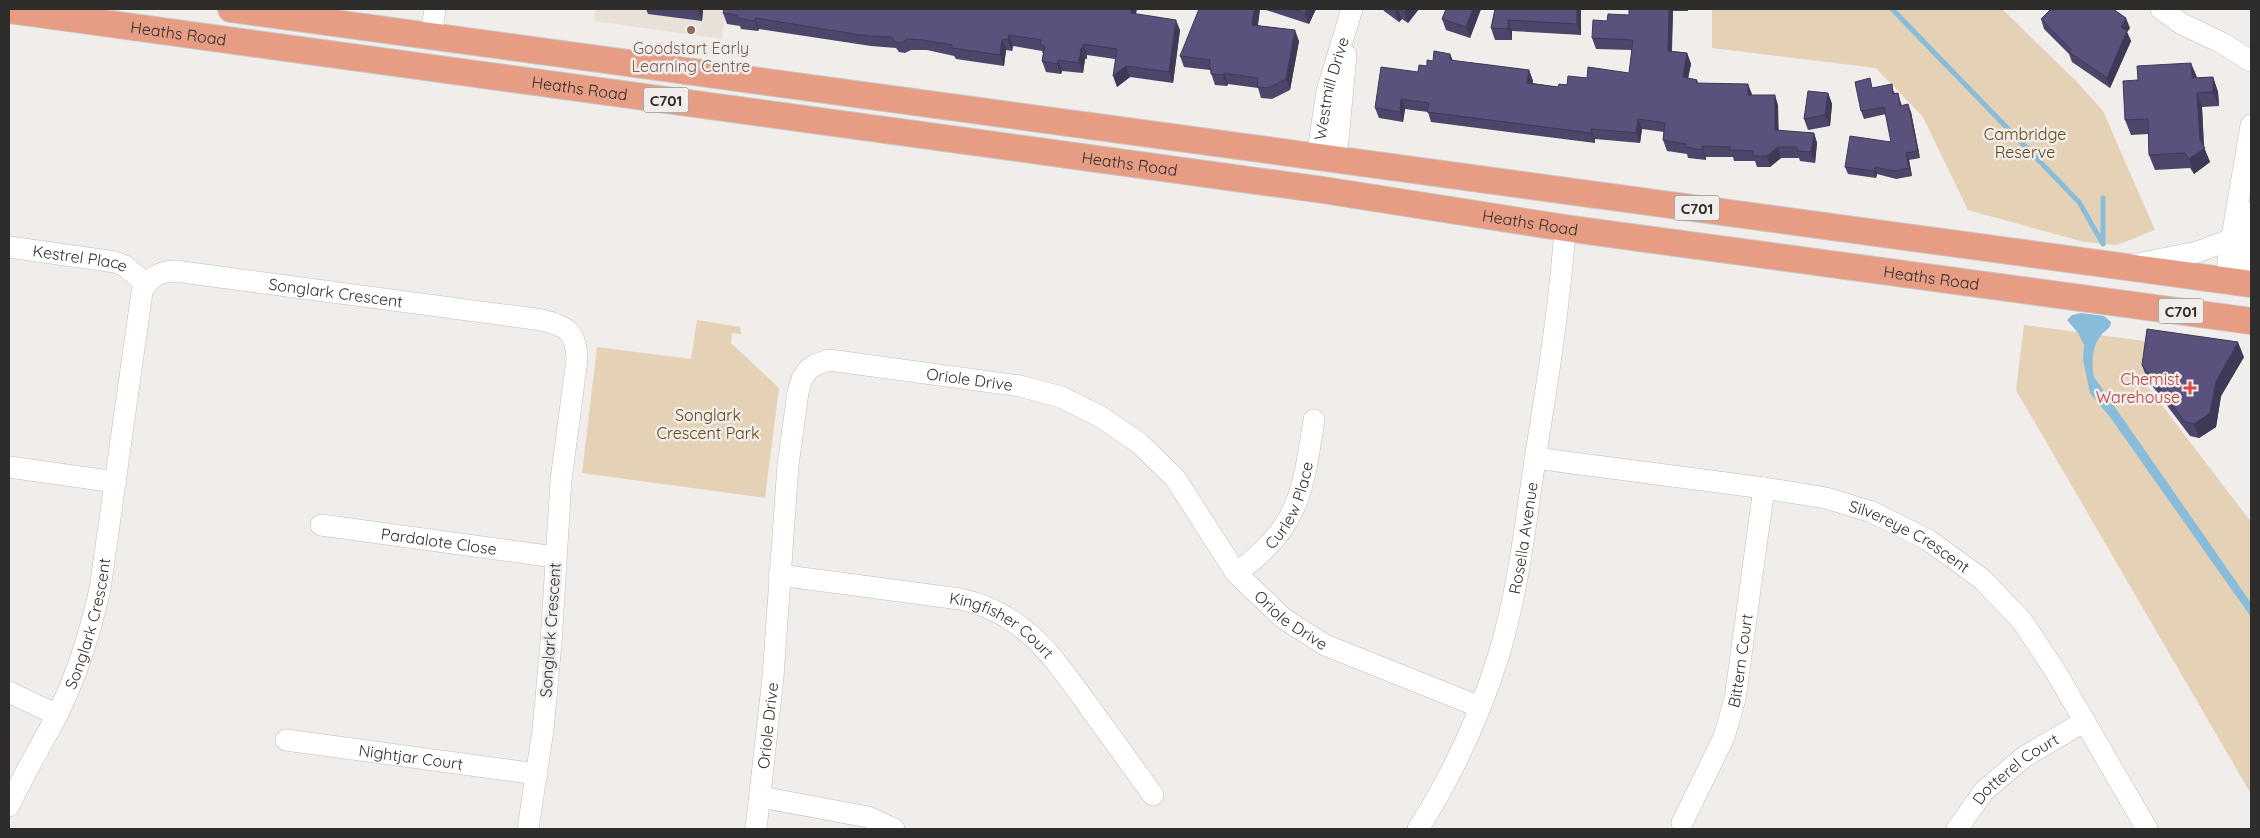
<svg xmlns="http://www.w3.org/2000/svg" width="2260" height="838" font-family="Quicksand,sans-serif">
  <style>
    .built { fill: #e9e1d8 }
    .green { fill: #e5d1b6 }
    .water { fill: #89bcda }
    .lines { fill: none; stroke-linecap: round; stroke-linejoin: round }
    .stream { stroke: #89bcda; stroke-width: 5 }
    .minor-casing { stroke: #c0bdba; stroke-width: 22 }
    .major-casing { stroke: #c9c8c8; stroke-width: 28 }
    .minor { stroke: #fff; stroke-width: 21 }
    .major { stroke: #e69d84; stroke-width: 26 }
    .wall { fill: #4d466b }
    .shaded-wall { fill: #3f3957 }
    .building { fill: #5a517c; stroke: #3f3957 }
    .education-dot { fill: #8d6e63; stroke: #f0edea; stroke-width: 2 }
    .health-dot { fill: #e0444e; stroke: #f0edea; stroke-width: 2 }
    .labels { text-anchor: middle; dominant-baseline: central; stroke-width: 5; stroke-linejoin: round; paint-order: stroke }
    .shield { fill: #f0edea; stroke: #686765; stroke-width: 1 }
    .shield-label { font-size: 15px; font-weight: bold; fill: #2e2d2c }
    .street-label { font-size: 16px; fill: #2e2d2c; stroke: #f0edea }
    .education-label { font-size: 16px; fill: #785e54; stroke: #f0edea }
    .park-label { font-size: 16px; fill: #664511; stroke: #f0edea }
    .health-label { font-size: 16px; fill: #be3a42; stroke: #f0edea; text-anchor: end }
  </style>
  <rect width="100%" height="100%" fill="#f0edea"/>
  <path class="built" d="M596 9H726L722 39 594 21Z"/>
  <path class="green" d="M1712 9H2002L2077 82 2103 111 2155 230 2117 245 2084 242 1968 210 1923 117 1876 68 1712 48Z
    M697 320 740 327 741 334 732 333 731 343 779 388 765 498 582 473 597 347 691 359Z
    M2024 325 2151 342 2145 383 2251 522V794L2016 390Z"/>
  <path class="water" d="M2081 313 2104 316 2111 322C2111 328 2106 330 2102 334 2092 346 2091 362 2094 377L2251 603V617L2110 417 2090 393 2083 360 2084 345 2078 333 2067 320 2072 315Z"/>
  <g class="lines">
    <path class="stream" d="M1892 9 2079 202 2103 244
      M2103 198V242"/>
    <g class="minor-casing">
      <g id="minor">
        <path d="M2161 9 2182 24 2222 43 2251 61"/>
        <path d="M431 36 435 9"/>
        <path d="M2251 125 2228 261V271L2236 282 2246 261 2251 213"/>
        <path id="s1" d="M1317 158 1327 91 1352 9"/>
        <path d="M1336 160 1346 55"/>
        <path id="s2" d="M9 247 115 262 125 266 146 284"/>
        <path d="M2137 264 2197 252 2232 239"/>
        <path id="s3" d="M1535 458 1764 488 1826 498 1872 512 1928 540 1982 579 2022 621 2056 672 2147 829"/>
        <path d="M9 467 116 482"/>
        <path id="s4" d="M321 525 555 557"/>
        <path id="s5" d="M1236 573C1299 529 1303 491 1314 420"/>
        <path id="s6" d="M779 575 960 599C1025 613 1054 658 1090 708 1111 737 1132 766 1153 795"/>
        <path d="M9 692 57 715"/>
        <path id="s7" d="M286 740 537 774"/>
        <path d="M761 797 868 817 894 829"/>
        <path id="s8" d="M9 806C23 775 41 746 57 715 77 676 90 633 100 589L142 292C148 278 160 271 175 271L542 320C568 326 576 333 577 359L561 480 551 643 543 730 528 829"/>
        <path id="s9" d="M1682 823 1724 737 1735 699 1764 488"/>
        <path id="s10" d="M756 829 773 677 788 465 798 392 802 379 808 370 815 365 829 360 1020 386 1061 397 1101 417 1139 443 1175 478 1236 573 1283 618 1325 645 1480 707"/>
        <path id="s11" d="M1418 829C1453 774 1481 713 1500 651 1519 586 1526 519 1536 453 1548 379 1560 303 1565 228"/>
        <path id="s12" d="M1957 829 1984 791 2024 757 2085 721"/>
      </g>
    </g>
    <g class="major-casing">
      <g id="major">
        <path d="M231 9 2251 284"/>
        <path id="s13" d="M9 10 1323 190 1565 228 2251 321"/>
      </g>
    </g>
    <use href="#minor" class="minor"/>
    <use href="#major" class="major"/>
  </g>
  <path class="wall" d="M646 9H703L702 21 648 14Z
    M1260 9 1258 25 1299 41 1290 90 1272 99 1261 98 1258 88 1228 84 1227 86 1215 85 1210 70 1184 67 1180 56Z
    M1263 9H1316L1309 24Z
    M1383 9H1419L1408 23 1402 19 1399 22 1384 11Z
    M1446 9H1481L1470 38 1446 30 1442 19Z
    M1495 9H1581V35L1512 31V40H1495L1491 28Z
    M1629 9H1688V11H1673L1672 51 1687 53 1691 64 1688 78 1697 80 1698 83 1752 95 1778 105V131L1814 133 1817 143 1815 163 1800 161 1799 158H1781L1770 167H1757L1755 161H1734L1733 157H1706V160L1688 158 1687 154 1667 151 1663 140 1664 132 1642 129 1640 143 1595 139V143L1431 122 1428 112 1405 109 1403 122 1379 118 1375 108 1433 61 1450 54 1453 61 1529 70 1533 81 1532 83 1558 87 1587 78 1629 73 1632 50 1596 49 1592 38 1607 21 1629 15Z
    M723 13 1136 14 1180 30 1173 83 1130 77 1117 87 1115 59 1087 55V59H1085L1083 73 1062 71 1061 74 1046 72 1042 61 1043 54 1042 51 1013 46 1012 51 1006 50 1004 66 956 59 954 56 927 50H911L905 53 899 52 896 48 871 46 759 29 758 31 741 29 740 26 727 24Z
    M2041 19 2130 28 2127 32 2131 41 2110 88 2072 62 2069 54 2044 29Z
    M2213 77 2218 92 2219 106 2202 107 2204 147 2210 162 2194 174 2190 168 2155 170 2149 155 2148 134 2131 135 2125 120 2197 78Z
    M1873 87 1894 91 1895 94 1898 93 1902 106 1911 112 1920 158 1909 160 1912 176 1896 179 1877 174 1876 178 1848 174 1845 167 1891 142 1886 114 1864 119 1861 111Z
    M1828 93 1832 104 1830 126 1808 130 1804 119Z
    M2244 357 2221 396 2216 427 2199 438 2190 436 2147 379 2142 365Z"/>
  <path class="shaded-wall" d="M698 9H703L702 21 698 10Z
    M1131 9H1137L1134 24 1131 13Z
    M1254 9H1260L1256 36 1252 25Z
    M1307 9H1316L1309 24 1305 13Z
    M1397 9H1398L1402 19 1399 22 1395 11Z
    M1407 9H1419L1408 23 1404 12Z
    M1473 9H1481L1470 38 1466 27Z
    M1577 9H1581V35L1577 24Z
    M1669 9H1672L1673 11 1671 61 1668 51Z
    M755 18 759 29 758 31 755 21Z
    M2126 18 2130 28 2127 32 2131 41 2110 88 2107 78 2121 27Z
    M1176 20 1180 30 1173 83 1169 72Z
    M1508 20 1512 31V40L1508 29Z
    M1295 30 1299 41 1290 90 1286 79Z
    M1009 35 1013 46 1012 51 1008 40Z
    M1002 39 1006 50 1004 66 1000 55Z
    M1083 44 1087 55V59L1083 48Z
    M1081 48 1085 59 1083 73 1079 63Z
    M1687 53 1691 64 1686 88 1683 77Z
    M1450 54 1454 64 1450 60Z
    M1058 60 1062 71 1061 74 1057 64Z
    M2191 63 2197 77V93L2192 78Z
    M1126 66 1130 77 1117 87 1113 76Z
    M1529 70 1533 81 1531 93 1527 83Z
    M1224 73 1228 84 1227 86 1223 75Z
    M2213 77 2218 92 2219 106 2213 92Z
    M1748 84 1752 94V105L1748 95Z
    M1828 93 1832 104 1830 126 1825 115Z
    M2197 93 2202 107 2204 148 2210 162 2194 174 2189 159 2200 140Z
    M1775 95 1778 105 1779 141 1775 130Z
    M1401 99 1405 109 1403 122 1400 112Z
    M1908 104 1911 112 1920 158 1918 151Z
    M1638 119 1642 129 1640 143 1636 133Z
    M1591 129 1595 139V143L1591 133Z
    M1814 133 1817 143 1815 163 1811 152Z
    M1702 146 1706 157V160L1702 150Z
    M1778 147 1781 158 1770 167 1767 156Z
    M1906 153 1909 160 1912 176 1909 168Z
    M1875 167 1877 174 1876 178 1874 171Z
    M2238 342 2244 357 2221 396 2216 427 2199 438 2194 424 2216 382Z"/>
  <path class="building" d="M724 9H1131V13L1176 20 1169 72 1126 66 1113 76 1117 49 1083 44V48H1081L1079 63 1058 60 1057 64 1042 61 1045 46 1040 45 1041 40 1009 35 1008 40 1002 39 1000 55 952 48V45L923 40 907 39 901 43 895 42 892 37 867 36 755 18V21L737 18V15L723 13Z
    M1199 9H1254L1252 25 1295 30 1286 79 1268 88 1257 87 1258 78 1224 73 1223 75 1211 74V68H1209L1210 60 1180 56Z
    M1292 9H1307L1305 13Z
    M1399 9H1407L1404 12Z
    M1446 9H1473L1466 27 1442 19Z
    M1495 9H1577V24L1508 20V29L1491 28Z
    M1629 9H1669L1668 51 1687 53 1683 77 1697 80 1696 83 1748 84V95H1775V130L1814 133 1811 152 1797 151V147H1778L1767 156H1753V151L1730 150V147L1702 146V150L1685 147 1686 144 1663 140 1665 123 1638 119 1636 133 1591 129V133L1427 112 1429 103 1401 99 1400 112 1375 108 1381 67 1418 72 1419 65 1427 66V60L1433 61 1434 51 1450 54V60L1529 70 1527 83 1558 87 1559 84 1567 85 1568 76 1587 78 1588 67 1629 73 1633 40 1592 38 1593 20 1607 21 1608 14 1629 15Z
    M2051 9H2113L2126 18 2121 27 2127 31 2107 78 2069 52 2071 49 2041 19Z
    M2191 63 2192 78 2213 77V92L2197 93 2200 140 2205 148 2189 159 2185 153 2149 155 2148 119 2125 120 2123 81 2138 80 2137 66Z
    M1870 78 1872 88 1892 84 1893 94 1898 93 1900 106 1908 104 1918 151 1906 153 1909 168 1894 171 1875 167 1874 171 1845 167 1850 136 1891 142 1884 107 1861 111 1855 82Z
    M1808 91 1828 93 1825 115 1804 119Z
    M2147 329 2238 342 2216 382 2210 413 2194 424 2185 422 2142 365Z"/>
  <circle class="education-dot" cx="691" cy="30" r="5"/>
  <path class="health-dot" d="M2187.5 380.5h5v5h5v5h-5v5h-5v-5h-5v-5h5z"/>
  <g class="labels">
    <g class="shield">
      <rect x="643.5" y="87.5" width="45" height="25" rx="4"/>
      <rect x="1674.5" y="195.5" width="45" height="25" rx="4"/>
      <rect x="2158.5" y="298.5" width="45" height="25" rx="4"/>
    </g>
    <g class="shield-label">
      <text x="666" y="100">C701</text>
      <text x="1697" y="208">C701</text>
      <text x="2181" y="311">C701</text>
    </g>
    <g class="street-label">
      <text stroke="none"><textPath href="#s13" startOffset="171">Heaths Road</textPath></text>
      <text stroke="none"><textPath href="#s13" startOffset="576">Heaths Road</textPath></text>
      <text stroke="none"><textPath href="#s1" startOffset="71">Westmill Drive</textPath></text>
      <text stroke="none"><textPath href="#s13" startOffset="1131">Heaths Road</textPath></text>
      <text stroke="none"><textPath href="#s13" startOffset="1536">Heaths Road</textPath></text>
      <text stroke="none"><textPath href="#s2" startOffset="72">Kestrel Place</textPath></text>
      <text stroke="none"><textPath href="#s13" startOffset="1941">Heaths Road</textPath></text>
      <text stroke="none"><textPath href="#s8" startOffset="740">Songlark Crescent</textPath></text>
      <text stroke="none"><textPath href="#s10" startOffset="629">Oriole Drive</textPath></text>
      <text stroke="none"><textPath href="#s5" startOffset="89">Curlew Place</textPath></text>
      <text stroke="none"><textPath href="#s11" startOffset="312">Rosella Avenue</textPath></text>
      <text stroke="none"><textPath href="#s3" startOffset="386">Silvereye Crescent</textPath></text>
      <text stroke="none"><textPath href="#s4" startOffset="119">Pardalote Close</textPath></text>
      <text stroke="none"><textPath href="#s10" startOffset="1049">Oriole Drive</textPath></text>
      <text stroke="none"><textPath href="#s8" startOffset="200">Songlark Crescent</textPath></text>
      <text stroke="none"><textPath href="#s6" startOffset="232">Kingfisher Court</textPath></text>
      <text transform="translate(550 630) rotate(-86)">Songlark Crescent</text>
      <text stroke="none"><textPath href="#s9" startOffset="174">Bittern Court</textPath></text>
      <text stroke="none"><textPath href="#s10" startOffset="104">Oriole Drive</textPath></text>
      <text stroke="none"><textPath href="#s7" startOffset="126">Nightjar Court</textPath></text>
      <text stroke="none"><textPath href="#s12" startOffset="85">Dotterel Court</textPath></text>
    </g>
    <g class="education-label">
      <text x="691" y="48">Goodstart Early<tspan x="691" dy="18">Learning Centre</tspan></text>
    </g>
    <g class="park-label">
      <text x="2025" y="134">Cambridge<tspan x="2025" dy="18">Reserve</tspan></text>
      <text x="708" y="415">Songlark<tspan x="708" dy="18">Crescent Park</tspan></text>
    </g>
    <g class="health-label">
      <text x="2180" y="379">Chemist<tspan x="2180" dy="18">Warehouse</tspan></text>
    </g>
  </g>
  <rect width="2260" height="838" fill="none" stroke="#2e2d2c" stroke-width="20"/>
</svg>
